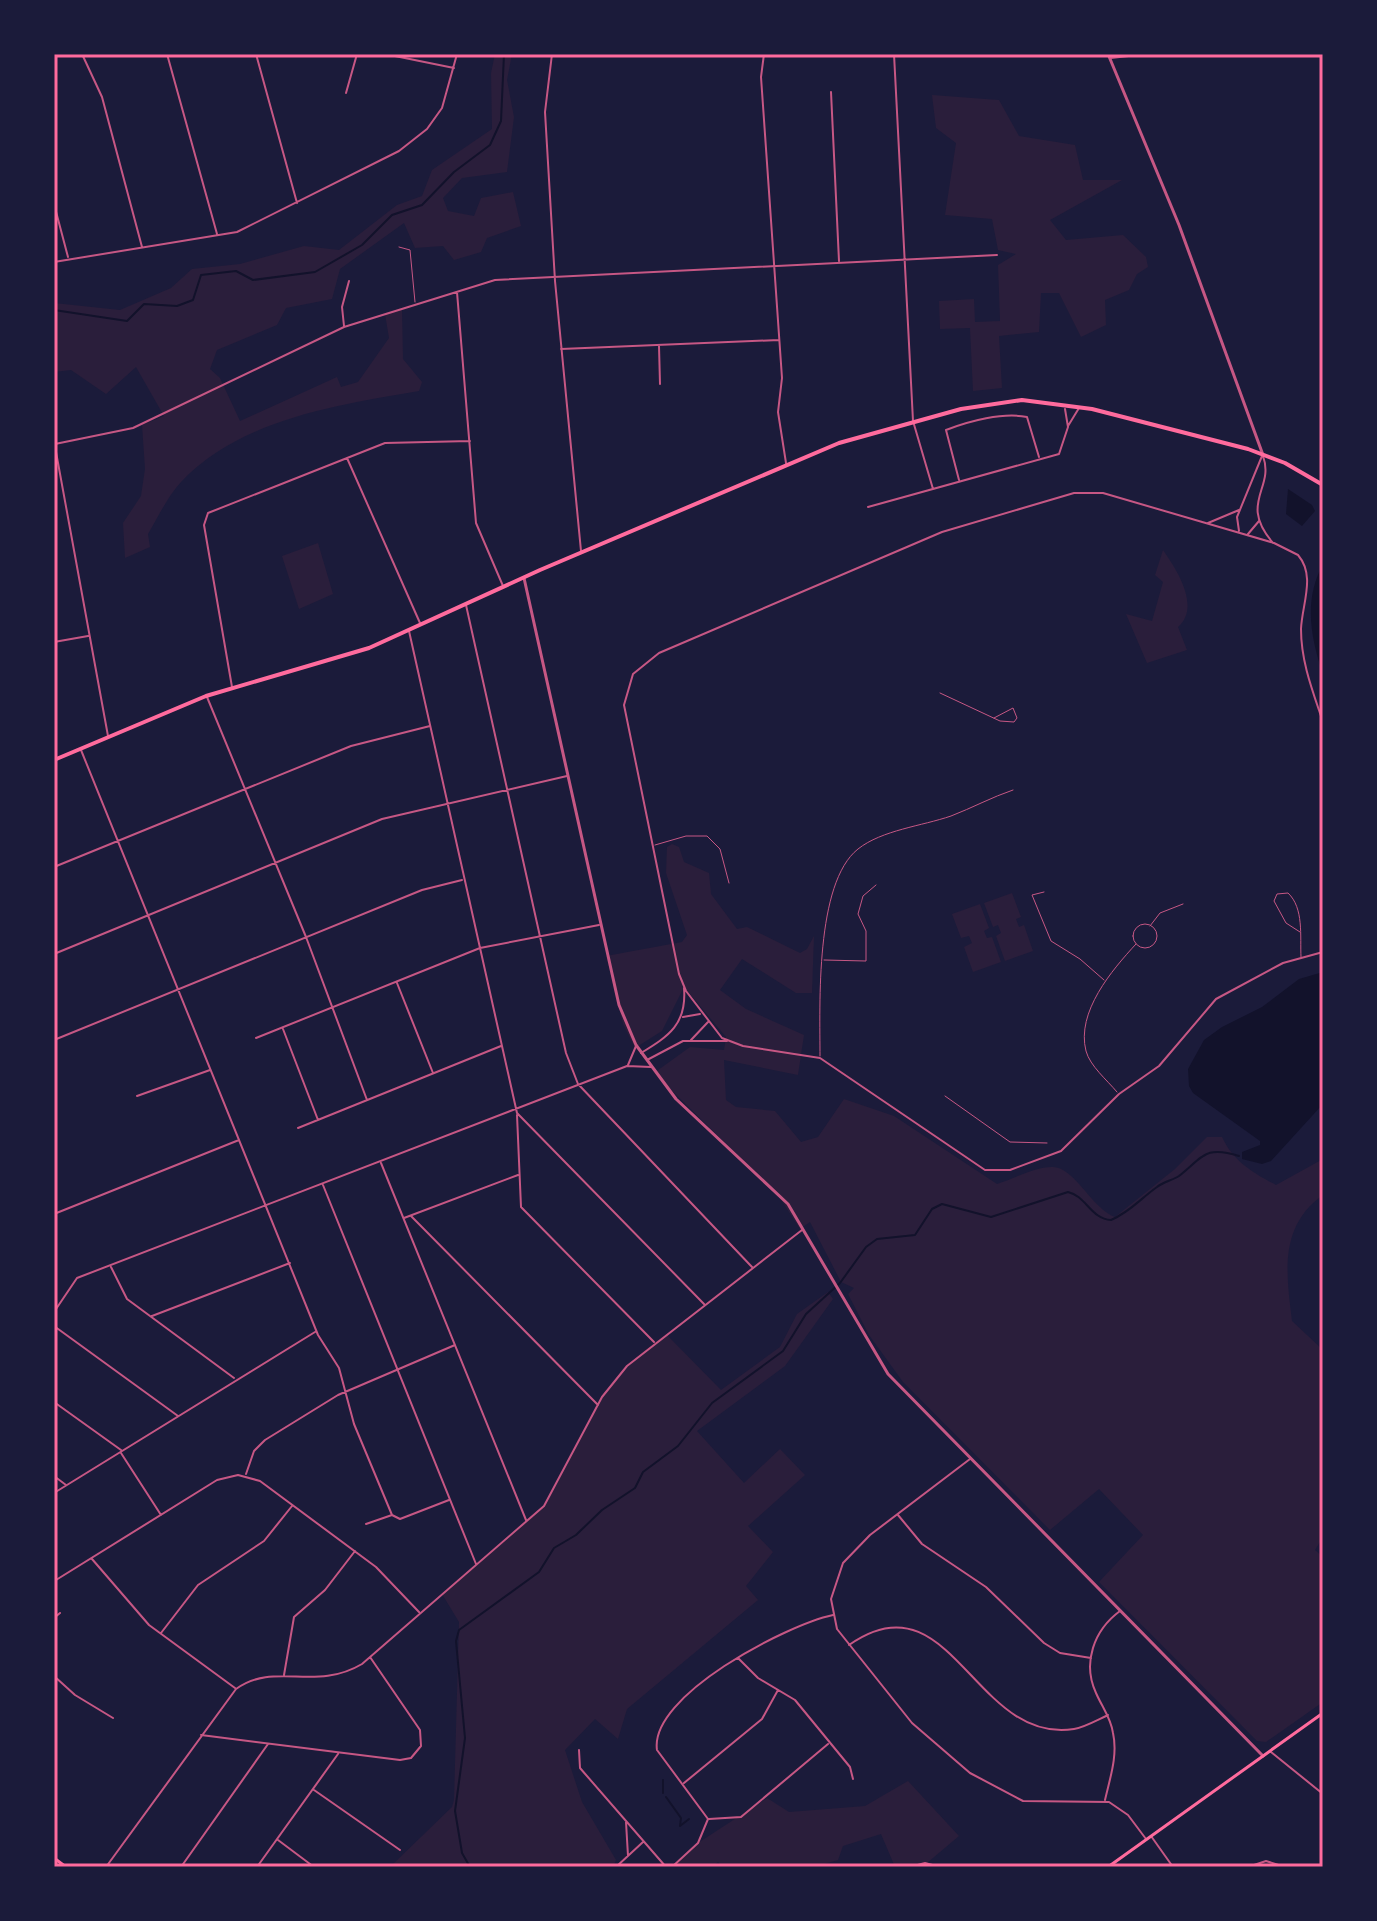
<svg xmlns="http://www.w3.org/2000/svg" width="1377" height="1921" font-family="'Source Serif 4',serif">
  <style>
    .green { fill: #2a1e3b }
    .water { fill: #12122b }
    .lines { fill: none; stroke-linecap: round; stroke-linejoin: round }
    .stream { stroke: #12122b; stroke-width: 2 }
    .service { stroke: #c65784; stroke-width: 1 }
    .minor { stroke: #c65784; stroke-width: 2 }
    .tertiary { stroke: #c65784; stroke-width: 3 }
    .secondary { stroke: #ff6b9d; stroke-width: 3 }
    .primary { stroke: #ff6b9d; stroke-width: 4 }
    .neatline { fill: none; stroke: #ff6b9d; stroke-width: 3 }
  </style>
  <rect width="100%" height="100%" fill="#1b1b3a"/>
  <path class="green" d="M495 54H512L507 80 514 117 507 172 462 178 443 198 448 211 474 216 481 198 513 192 521 226 487 238 481 252 454 260 443 246 415 248 404 223 340 269 332 299 286 308 277 325 217 350 210 369 220 378 240 421 337 377 341 387 358 382 389 338 385 314 402 309 403 359 422 382 419 391C337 405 241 419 181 482 168 496 158 517 148 534L150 547 125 558 123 523 141 496 145 469 142 425 164 416 136 367 106 394 71 370 54 372V303L120 310 171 288 192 269 240 264 304 246 339 250 397 205 422 196 432 170 492 129 491 73Z
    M932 95 999 100 1019 136 1075 145 1083 180H1122L1050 220 1066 240 1123 235 1146 257 1148 267 1137 274 1129 290 1105 300 1106 325 1081 337 1059 293H1041L1039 332 999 336 1002 388 973 391 970 328 940 329 939 301 974 299 975 322 1000 321 998 265 1016 254 998 250 992 219 945 215 956 143 936 128Z
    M318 543 333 594 299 609 282 556Z
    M1163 550C1177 570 1201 607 1178 627L1187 650 1147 663 1126 614 1152 621 1163 582 1155 575Z
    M672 844 679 847 684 862 709 873 711 894 737 929 747 927 800 953 807 949 814 936 812 993H796L742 959 720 990 746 1009 804 1035 798 1075 724 1060 726 1100 736 1107 775 1111 801 1142 818 1137 844 1099 894 1116 997 1184C1013 1179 1035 1167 1052 1167 1074 1166 1092 1209 1115 1217L1175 1169 1207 1137H1222C1233 1161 1253 1173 1276 1185L1323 1159V1195C1279 1226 1286 1273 1292 1321L1323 1350V1537L1315 1550 1323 1557V1702L1266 1742 1257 1741 1099 1582 1143 1535 1099 1489 1050 1530 903 1382 869 1335 848 1294 854 1288 841 1282 810 1222 800 1229 778 1195 654 1073 690 1047 724 1050 726 1037 684 987 662 1031 635 1048 623 1024 606 956 682 942 687 935 666 873 667 847Z
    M1012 893 1021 917 1016 919 1019 927 1024 925 1033 951 1005 961 996 936 1001 933 998 925 993 927 984 903Z
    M980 904 989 928 984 931 987 938 992 937 1001 962 973 972 964 947 972 943 969 936 961 938 952 914Z
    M828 1292 833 1299 785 1366 697 1431 744 1483 780 1449 805 1475 748 1526 773 1552 746 1586 758 1600 627 1709 618 1739 595 1719 565 1750 582 1802 616 1860 613 1867H390L452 1807 454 1800 459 1622 442 1594 545 1505 603 1394 640 1354 666 1334 721 1390 780 1347 797 1314Z
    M908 1781 959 1836 927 1863 895 1867 881 1834 843 1846 838 1860 814 1867H722L718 1862 712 1867H673L698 1843 767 1798 789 1812 865 1806Z"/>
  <path class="water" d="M1288 489 1312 505 1315 511 1302 526 1286 514Z
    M1323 564V675C1311 638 1303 601 1323 564Z
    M1323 972V1104L1271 1161 1262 1164 1242 1159V1152L1260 1145V1141L1193 1093 1189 1086 1188 1069 1204 1040 1222 1027 1262 1007 1299 979Z"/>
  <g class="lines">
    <path class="stream" d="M54 310 127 321 144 304 177 306 193 300 201 275 236 271 253 280 315 272 362 245 392 215 422 205 454 172 490 145 501 121 504 54
      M663 1780V1793
      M666 1797 681 1818 680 1826 689 1819
      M744 1865V1867
      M470 1867 462 1853 455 1811 465 1738 456 1641 459 1630 539 1572 554 1548 576 1535 602 1510 635 1488 643 1472 678 1446 712 1403 783 1351 806 1314 840 1283 866 1247 877 1239 915 1235 932 1209 942 1204 991 1217 1068 1192C1086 1196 1091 1219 1111 1220 1130 1212 1140 1199 1157 1187 1163 1182 1173 1180 1179 1176 1203 1157 1205 1145 1239 1156"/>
    <path class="service" d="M399 247 410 250 415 302
      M940 693 1000 721 1014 722 1017 718 1013 708 994 718
      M655 845 686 836H707L720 849 729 883
      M1044 892 1032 895 1051 941 1080 959 1104 980
      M1133 936a12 12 0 1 1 24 0a12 12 0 1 1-24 0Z
      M1150 926 1160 913 1183 904
      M1300 932 1286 923 1274 901 1277 894 1288 893C1304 908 1300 936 1301 957
      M824 960 866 961V931L858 914 863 896 876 885
      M820 1056C820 1005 815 883 858 849 882 830 922 826 951 816 972 808 992 797 1013 790
      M1117 1092C1107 1080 1090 1066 1086 1051 1076 1012 1112 970 1136 944
      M945 1096 1010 1142 1047 1143"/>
    <path class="minor" d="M82 54 102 97 142 247
      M167 54 217 234
      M256 54 297 203
      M385 54 454 68
      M552 54 545 112 555 281 581 551
      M764 54 761 77 782 378 778 412 786 463
      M894 54 913 421 933 489
      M1111 58 1146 54
      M831 92 839 261
      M346 93 357 54
      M54 204 68 257
      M54 262 237 232 399 151 427 129 442 108 457 54
      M457 292 476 523 503 586
      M344 326 342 307 349 281
      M659 346 660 384
      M561 349 779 340
      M1068 426 1079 408
      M54 441 108 736
      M55 444 133 428 344 327 495 280 997 255
      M1263 456C1275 489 1238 502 1273 543
      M347 458 420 623
      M959 480 946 430C969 421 1003 412 1027 417L1039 457
      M868 507 1059 454 1068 427 1065 409
      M1208 523 1239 510
      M1239 531 1237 517 1262 456
      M1248 534 1259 521
      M466 605 566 1053 578 1084 752 1267
      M409 631 517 1113 704 1304
      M54 642 88 636
      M232 687 204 525 208 513 385 443 470 441
      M207 697 306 937 367 1100
      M1323 722C1313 692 1301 662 1301 629 1302 604 1316 576 1298 555L1274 543 1103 493H1074L942 532 659 653 633 674 624 705 679 974 686 991 722 1038 743 1046 820 1058 985 1170H1010L1061 1151 1119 1094 1159 1066 1216 999 1283 963 1323 952
      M81 750 318 1335 339 1368 354 1424 392 1515
      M54 867 351 746 430 726
      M54 954 382 819 567 776
      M397 983 433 1073
      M683 1017 700 1014
      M283 1029 318 1120
      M256 1038 480 948 599 925
      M54 1040 422 890 462 880
      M691 1040 708 1022
      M641 1053C669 1036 687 1024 684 988
      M647 1060 683 1041H727
      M628 1065 636 1046
      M137 1096 210 1070
      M517 1115 521 1207 654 1342
      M298 1128 501 1046
      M381 1163 526 1520
      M323 1185 476 1564
      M54 1214 239 1140
      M411 1216 598 1405
      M404 1218 518 1175
      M111 1267 127 1299 234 1378
      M54 1312 77 1278 627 1066 651 1067
      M152 1316 290 1263
      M54 1326 178 1416
      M54 1402 121 1450
      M121 1453 161 1515
      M970 1459 870 1535 843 1563 831 1599 837 1629 912 1723 970 1773 1023 1801 1109 1802 1128 1815 1146 1839
      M246 1474 254 1451 265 1440 338 1395 455 1345
      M54 1476 66 1485
      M54 1493 315 1332
      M898 1515 922 1544 986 1587 1044 1643 1060 1653 1091 1658
      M366 1524 392 1515 400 1519 449 1500
      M92 1559 149 1625 235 1688
      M56 1580 217 1480 238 1475 260 1481 376 1567 419 1612
      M54 1618 60 1613
      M161 1633 198 1585 264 1541 292 1506
      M849 1645C951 1573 974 1745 1074 1729 1085 1727 1097 1720 1108 1715
      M738 1658 758 1678 795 1700 850 1767 853 1779
      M284 1675 294 1617 325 1590 355 1551
      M54 1676 75 1695 113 1718
      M201 1735 400 1760 411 1758 421 1746 420 1730 370 1657
      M579 1750 580 1768 666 1867
      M1271 1752 1323 1794
      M684 1783 762 1719 778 1690
      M314 1790 400 1850
      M1105 1800C1110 1778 1118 1755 1113 1733 1111 1718 1102 1707 1096 1693 1082 1663 1094 1630 1120 1611
      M709 1819 741 1817 828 1744
      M626 1822 628 1856
      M1151 1836 1173 1867
      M278 1840 314 1867
      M106 1867 236 1689C275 1661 315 1692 362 1664L544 1506 602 1397 627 1366 802 1230
      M181 1867 268 1744
      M257 1867 338 1754
      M616 1867 643 1842
      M672 1867 698 1843 708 1819 657 1750C649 1696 786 1625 833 1615
      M910 1867 925 1863 940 1867
      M1248 1867 1266 1861 1285 1867"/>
    <path class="tertiary" d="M1108 54 1179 225 1263 455
      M524 578 619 1005 636 1045 676 1099 788 1204 888 1374 1263 1756"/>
    <path class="secondary" d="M54 1858 66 1867
      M1108 1867 1323 1713"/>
    <path class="primary" d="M54 760 206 696 369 648 540 570 839 443 961 409 1022 400 1092 409 1248 449 1285 463 1323 485"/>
  </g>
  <rect width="1377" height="1921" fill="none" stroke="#1b1b3a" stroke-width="112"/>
  <rect x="56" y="56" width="1265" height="1809" class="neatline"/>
</svg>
